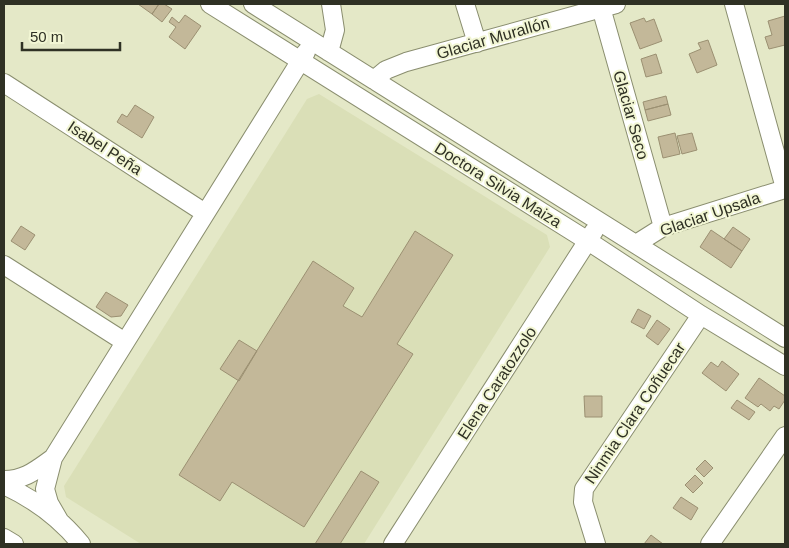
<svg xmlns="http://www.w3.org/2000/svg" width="789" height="548" font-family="Arial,sans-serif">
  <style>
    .built { fill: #dadfb7 }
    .building { fill: #c3b899; stroke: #9b9072 }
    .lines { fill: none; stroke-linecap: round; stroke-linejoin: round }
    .minor-casing { stroke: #8a8e6f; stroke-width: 20 }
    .minor { stroke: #fff; stroke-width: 18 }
    .labels { text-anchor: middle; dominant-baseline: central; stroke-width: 4; stroke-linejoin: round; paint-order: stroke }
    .street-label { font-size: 16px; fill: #2f3124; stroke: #f2f6d4 }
  </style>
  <rect width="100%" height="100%" fill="#e4e8c7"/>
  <path class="built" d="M319 94 547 235 550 247 364 544H141L66 497 64 486 307 99Z"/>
  <path class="building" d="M138 4H159L152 14Z
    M159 4H164L172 9 162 22 152 14Z
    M185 15 201 26 185 49 169 37 176 27 169 22 172 17 179 23Z
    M785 16V45L769 49 765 37 772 35 768 21Z
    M644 18 646 22 654 19 662 41 640 49 630 23Z
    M708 40 717 65 697 73 689 54 701 49 698 43Z
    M656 54 662 73 646 77 641 59Z
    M666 96 668 104 645 110 643 102Z
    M668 104 671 115 648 121 645 110Z
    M135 105 154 117 142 138 117 122 122 114 127 117Z
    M675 133 680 154 663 158 658 137Z
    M692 133 697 150 682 154 677 136Z
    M21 226 35 235 25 250 11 241Z
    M733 227 750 239 742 251 724 239Z
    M711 230 742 251 731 268 700 247Z
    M415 231 453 255 397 344 413 354 304 527 232 482 220 501 179 475 313 261 354 288 343 306 362 317Z
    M106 292 128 305 121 316 111 317 96 307Z
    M638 309 651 316 644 329 631 322Z
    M657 320 670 329 658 345 646 336Z
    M239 340 257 351 239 381 220 369Z
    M722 361 739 374 726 391 702 373 711 362 718 367Z
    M759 378 785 396V400L779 409 774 406 770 411 761 404 758 407 745 398Z
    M584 396H602V417H585Z
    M737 400 755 412 749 420 731 408Z
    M705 460 713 468 704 477 696 469Z
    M361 471 379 482 340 544H315Z
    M695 475 703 483 693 493 685 485Z
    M681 497 698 508 691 520 673 508Z
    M651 535 663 544H644Z"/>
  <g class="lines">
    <g class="minor-casing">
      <path id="minor" d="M210 4 588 241 701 315 785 366
        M253 4 785 338
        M465 4 477 43
        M600 4 663 227
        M734 4 785 188
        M329 52 335 30 331 4
        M374 80 386 70 406 62 616 4
        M4 83 205 213
        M636 244 663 227 785 189
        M4 265 125 342
        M4 480C25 480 36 470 53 458
        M4 485C34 499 60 518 81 544
        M60 522 49 503 45 489 53 458 306 52
        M4 538 14 544
        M393 544 594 231
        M596 544 583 502 584 489 701 315
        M710 544 785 436"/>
    </g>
    <use href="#minor" class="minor"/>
  </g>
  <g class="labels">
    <g class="street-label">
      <text transform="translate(493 38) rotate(-16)">Glaciar Murallón</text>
      <text transform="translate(631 115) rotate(74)">Glaciar Seco</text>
      <text transform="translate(105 148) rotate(33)">Isabel Peña</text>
      <text transform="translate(498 185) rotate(32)">Doctora Silvia Maiza</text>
      <text transform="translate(710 214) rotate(-19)">Glaciar Upsala</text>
      <text transform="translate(497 383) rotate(-57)">Elena Caratozzolo</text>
      <text transform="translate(635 413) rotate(-56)">Ninmia Clara Coñuecar</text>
    </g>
  </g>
  <rect width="789" height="548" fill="none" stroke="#2f3124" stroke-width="10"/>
  <path d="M22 42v8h98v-8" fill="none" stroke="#2f3124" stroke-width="2.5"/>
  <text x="30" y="42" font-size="15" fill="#2f3124" stroke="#f2f6d4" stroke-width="4" paint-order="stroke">50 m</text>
</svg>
